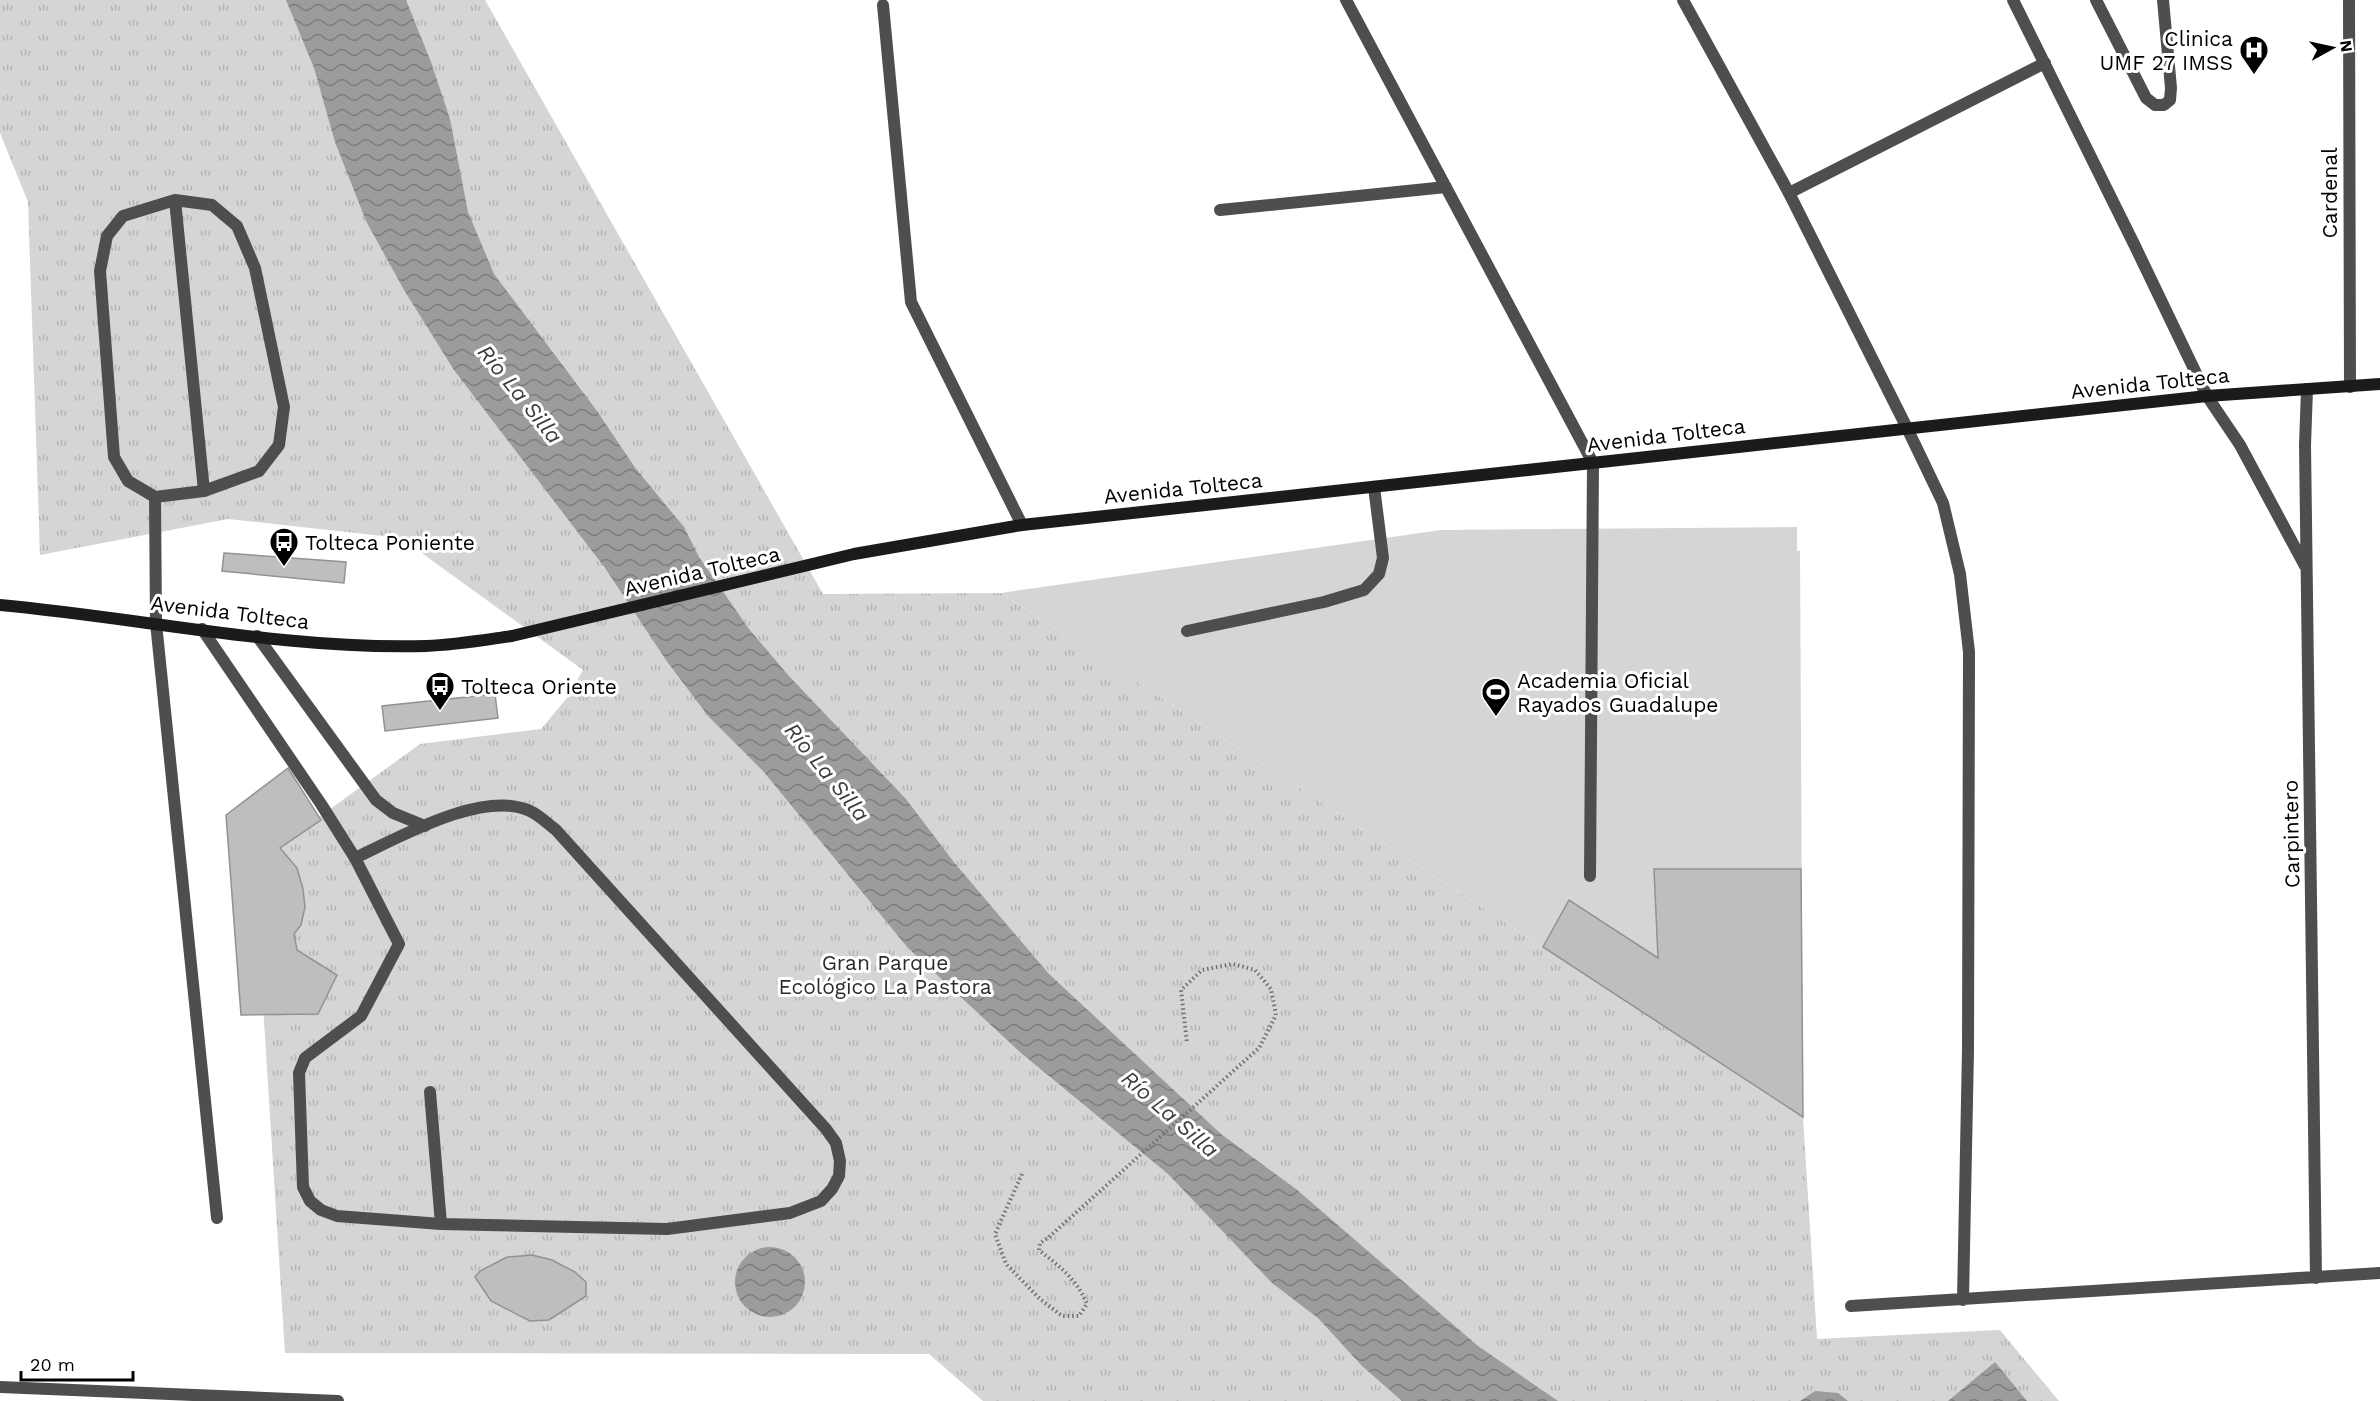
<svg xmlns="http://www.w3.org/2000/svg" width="2380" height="1401" font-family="'Work Sans',sans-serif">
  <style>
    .green { fill: #d5d5d5 }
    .park { fill: url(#park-tufts) }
    .water { fill: url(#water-waves) }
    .building { fill: #bebebe; stroke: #929292; stroke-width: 1.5 }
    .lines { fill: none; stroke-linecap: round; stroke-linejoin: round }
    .path { stroke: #707070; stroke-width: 4; stroke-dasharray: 1.5 3; stroke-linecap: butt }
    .lane { stroke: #4e4e4e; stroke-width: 12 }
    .street { stroke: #4e4e4e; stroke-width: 12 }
    .secondary { stroke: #1b1b1b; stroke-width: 12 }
    .labels { text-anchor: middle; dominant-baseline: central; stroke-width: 6; stroke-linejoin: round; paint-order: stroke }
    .poi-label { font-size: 21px; fill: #000; stroke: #fff; text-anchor: start }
    .street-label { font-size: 21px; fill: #000; stroke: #fff }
    .park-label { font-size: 21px; fill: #2c2c2c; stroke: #fff }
    .water-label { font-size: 22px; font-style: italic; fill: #3d3d3d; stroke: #fff }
  </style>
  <defs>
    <pattern id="park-tufts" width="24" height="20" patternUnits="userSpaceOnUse" patternTransform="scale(1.5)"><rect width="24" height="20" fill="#d5d5d5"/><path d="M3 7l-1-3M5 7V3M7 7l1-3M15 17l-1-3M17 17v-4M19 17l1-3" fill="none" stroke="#b5b5b5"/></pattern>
    <pattern id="water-waves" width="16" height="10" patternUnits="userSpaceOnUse" patternTransform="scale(1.5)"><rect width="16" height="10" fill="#9c9c9c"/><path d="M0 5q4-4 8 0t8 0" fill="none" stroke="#7d7d7d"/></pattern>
  </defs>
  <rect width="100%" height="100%" fill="#fff"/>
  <path class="green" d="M1797 527V551H1800L1803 1117 1001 593 1441 530Z"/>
  <path class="park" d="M0 0H485L823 594 1001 593 1803 1117 1817 1339 2000 1330 2059 1401H983L929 1354 285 1353 255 879 280 848 297 833 420 744 541 729 567 698 583 670 401 538 228 519 40 555 28 202 0 133Z"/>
  <path class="water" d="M286 0H406L431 62 450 119 468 212 494 274 597 411 636 469 684 527 699 557 749 629 788 675 906 799 953 861 1048 973 1221 1134 1296 1189 1478 1346 1558 1401H1402L1362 1366 1318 1318 1272 1283 1168 1174 1021 1053 908 948 763 771 709 717 668 663 605 568 454 370 404 290 366 221 335 142 314 68Z
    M735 1282a35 35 0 1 1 70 0a35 35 0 1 1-70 0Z
    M1995 1362 2027 1401H1948Z
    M1815 1391 1838 1393 1848 1401H1800Z"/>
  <path class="building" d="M224 553 346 562 344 583 222 571Z
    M495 694 498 718 385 731 382 706Z
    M288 768 321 820 280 848 297 868 303 889 305 907 301 925 294 934 297 950 337 975 318 1014 241 1015 226 815Z
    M1654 869H1801L1803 1117 1543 947 1569 900 1658 958Z
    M532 1255 552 1260 575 1272 586 1282V1296L549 1320 530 1321 491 1301 475 1277 480 1271 507 1257Z"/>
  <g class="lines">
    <path class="path" d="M1022 1174 995 1234 1006 1264 1040 1299 1062 1316H1079L1087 1304C1077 1279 1059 1266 1039 1250L1040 1243 1049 1237 1259 1048 1276 1015 1271 989 1255 970 1233 964 1202 970 1181 990 1187 1043"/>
    <path class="lane" d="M2096 0 2146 98 2155 105H2164L2170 100 2171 88 2163 0
      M883 5 911 302 1022 525
      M1789 193 2045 63
      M175 200 212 205 237 226 255 268 284 407 279 445 259 471 204 491 155 497 128 481 114 457 100 271 107 236 123 216Z
      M175 200 204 491
      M155 497 156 623
      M202 629 321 804 355 858 399 944 361 1016 305 1058 299 1073 303 1187 310 1201 321 1210 337 1216 441 1224 667 1229 790 1213 821 1201 832 1189 839 1176 840 1161 836 1143 826 1129 556 830C548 824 539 815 530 811 483 789 398 838 355 858
      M1187 631 1324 602 1364 590 1379 574 1383 558 1374 487
      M257 636 376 800 393 813 425 826
      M1590 876 1593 463
      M430 1092 441 1224"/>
    <path class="street" d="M1346 0 1593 463
      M1683 0 1789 193 1907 428 1943 503 1960 574 1969 652 1968 1050 1963 1300
      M2013 0 2134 244 2207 396 2240 445 2305 566
      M2349 0 2350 387
      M1220 210 1446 187
      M2307 389 2305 445 2316 1278
      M156 623 217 1218
      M1851 1306 2380 1273
      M0 1387 338 1401"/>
    <path class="secondary" d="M0 605C142 618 284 650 426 646 455 645 484 640 512 636L854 554 1022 525 2207 396 2380 384"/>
  </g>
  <defs>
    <g id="hospital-pin" transform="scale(1.5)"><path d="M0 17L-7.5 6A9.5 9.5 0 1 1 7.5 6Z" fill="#000" stroke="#fff"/><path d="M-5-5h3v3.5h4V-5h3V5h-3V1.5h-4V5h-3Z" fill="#fff"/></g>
    <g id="bus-pin" transform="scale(1.5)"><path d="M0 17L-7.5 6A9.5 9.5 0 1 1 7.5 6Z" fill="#000" stroke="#fff"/><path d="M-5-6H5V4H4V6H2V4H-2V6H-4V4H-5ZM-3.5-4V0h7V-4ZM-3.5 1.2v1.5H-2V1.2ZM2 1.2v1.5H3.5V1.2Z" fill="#fff"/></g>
    <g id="stadium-pin" transform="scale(1.5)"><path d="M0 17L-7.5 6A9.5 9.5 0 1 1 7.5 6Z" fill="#000" stroke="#fff"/><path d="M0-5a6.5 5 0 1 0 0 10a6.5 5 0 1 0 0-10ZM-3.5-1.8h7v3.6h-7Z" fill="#fff"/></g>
  </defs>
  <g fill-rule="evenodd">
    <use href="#hospital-pin" x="2254" y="50"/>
    <use href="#bus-pin" x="284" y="542"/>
    <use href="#bus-pin" x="440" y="686"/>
    <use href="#stadium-pin" x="1496" y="692"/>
  </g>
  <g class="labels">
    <g class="poi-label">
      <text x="2233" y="38" text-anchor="end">Clinica<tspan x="2233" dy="24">UMF 27 IMSS</tspan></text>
      <text x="305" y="542">Tolteca Poniente</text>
      <text x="1517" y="680">Academia Oficial<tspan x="1517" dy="24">Rayados Guadalupe</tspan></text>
      <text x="461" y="686">Tolteca Oriente</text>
    </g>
    <g class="street-label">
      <text transform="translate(2329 193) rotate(-90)">Cardenal</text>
      <text transform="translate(2150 383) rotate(-6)">Avenida Tolteca</text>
      <text transform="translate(1666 435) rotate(-7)">Avenida Tolteca</text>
      <text transform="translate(1183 488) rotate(-6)">Avenida Tolteca</text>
      <text transform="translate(702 571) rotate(-13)">Avenida Tolteca</text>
      <text transform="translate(230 612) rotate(7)">Avenida Tolteca</text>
      <text transform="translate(2291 834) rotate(-91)">Carpintero</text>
    </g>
    <g class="park-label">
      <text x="885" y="962">Gran Parque<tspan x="885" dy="24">Ecológico La Pastora</tspan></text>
    </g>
    <g class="water-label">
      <text transform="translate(520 394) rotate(51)">Río La Silla</text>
      <text transform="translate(827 772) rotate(51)">Río La Silla</text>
      <text transform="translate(1170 1114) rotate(41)">Río La Silla</text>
    </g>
  </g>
  <g transform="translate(2332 48) rotate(82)" stroke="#ffffff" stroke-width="4.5" paint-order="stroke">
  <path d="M0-4.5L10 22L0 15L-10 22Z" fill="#000000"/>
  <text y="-9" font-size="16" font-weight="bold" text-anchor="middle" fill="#000000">N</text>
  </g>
  <path d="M21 1371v9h112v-9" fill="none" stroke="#000000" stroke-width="3"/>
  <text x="30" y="1371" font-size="18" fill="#000000" stroke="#ffffff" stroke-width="4.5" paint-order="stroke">20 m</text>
</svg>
